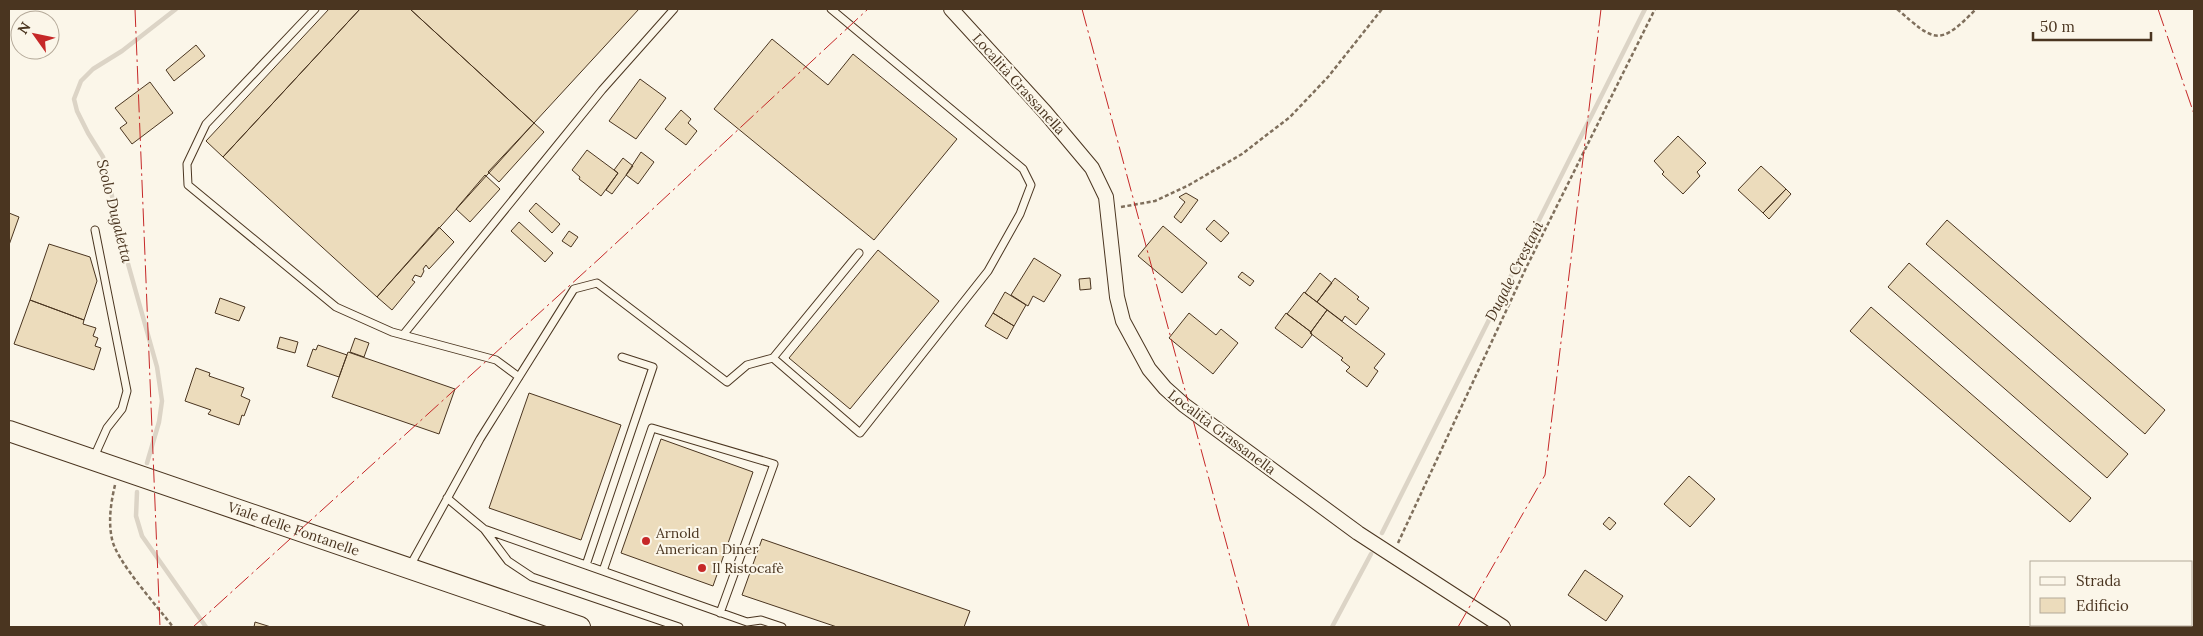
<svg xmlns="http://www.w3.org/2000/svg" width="2203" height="636" font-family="Lora,serif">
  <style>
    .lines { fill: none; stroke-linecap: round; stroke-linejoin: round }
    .stream { stroke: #dcd4c6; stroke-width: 4.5 }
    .building { fill: #ecdcbc; stroke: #4a3520 }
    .service-casing { stroke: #4a3520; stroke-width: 9 }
    .minor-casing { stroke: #4a3520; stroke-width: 16 }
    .secondary-casing { stroke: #4a3520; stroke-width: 22 }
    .path { stroke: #7f6f5c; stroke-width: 2.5; stroke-dasharray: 4 2.5; stroke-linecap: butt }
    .service { stroke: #fbf6e9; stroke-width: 7 }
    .minor { stroke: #fbf6e9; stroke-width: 14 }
    .secondary { stroke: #fbf6e9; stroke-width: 20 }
    .power { stroke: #c62828; stroke-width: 1; stroke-dasharray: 18 4 2.5 4; stroke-linecap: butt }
    .poi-dot { fill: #c62828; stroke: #fbf6e9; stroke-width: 2 }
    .labels { text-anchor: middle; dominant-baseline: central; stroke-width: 4; stroke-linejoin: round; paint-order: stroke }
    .street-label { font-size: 14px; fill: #4a3520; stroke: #fbf6e9 }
    .poi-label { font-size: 14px; fill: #4a3520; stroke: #fbf6e9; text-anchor: start }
    .water-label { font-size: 15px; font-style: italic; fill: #4a3520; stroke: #fbf6e9 }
  </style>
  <rect width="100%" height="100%" fill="#fbf6e9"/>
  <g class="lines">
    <path class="stream" d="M147 463 159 422 162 401 157 367 125 253 103 157 88 133 77 111 74 99 81 81 93 69 122 51 176 9
      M137 492 136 516 142 536 206 627
      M1382 533 1645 9
      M1332 627 1371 554"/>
  </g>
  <path class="building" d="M329 9H360L223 157 206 141Z
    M360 9H410L534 123 377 297 223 157Z
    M410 9H639L534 123Z
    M772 39 828 85 853 54 957 139 874 240 714 109Z
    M196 45 205 56 174 81 166 70Z
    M640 79 666 98 636 139 609 121Z
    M150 82 173 113 132 144 120 128 127 123 115 108Z
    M681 110 691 119 688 123 697 131 686 145 665 129Z
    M534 123 544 132 499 182 488 172Z
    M1678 136 1706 163 1697 172 1700 176 1683 194 1662 174 1664 172 1654 161Z
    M587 150 618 173 601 196 579 179 580 177 572 170Z
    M641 152 654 162 638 184 626 175Z
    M623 158 633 166 612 194 606 190 618 173 614 170Z
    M1761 166 1786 189 1763 213 1738 190Z
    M485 175 500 189 470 222 456 209Z
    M1786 189 1791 194 1769 219 1763 213Z
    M1186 193 1198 200 1181 223 1174 217 1185 202 1179 197Z
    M536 203 560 224 552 233 529 211Z
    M9 213 19 217 9 245Z
    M1214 220 1229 233 1221 242 1206 229Z
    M1947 220 2165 410 2145 434 1926 244Z
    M519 222 553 253 545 262 511 231Z
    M1163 226 1207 263 1182 293 1138 256Z
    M439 227 454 242 429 269 426 265 423 269 424 271 421 277 415 275 412 280 415 282 392 310 377 297Z
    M569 231 578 237 571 247 562 241Z
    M49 244 90 257 97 281 84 320 30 300Z
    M878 250 939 301 850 409 789 358Z
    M1034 258 1061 275 1044 302 1033 296 1028 306 1011 295Z
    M1909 263 2128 454 2107 478 1888 287Z
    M1242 272 1254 281 1250 286 1238 277Z
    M1320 273 1332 283 1317 302 1305 293Z
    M1090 278 1091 289 1080 290 1079 279Z
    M1335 278 1359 297 1357 299 1369 308 1356 325 1345 316 1342 321 1317 302Z
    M1005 292 1026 305 1014 326 993 313Z
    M1304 292 1327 310 1311 332 1287 314Z
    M220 298 245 307 239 321 215 313Z
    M30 300 84 320 83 324 96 328 93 336 98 338 95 346 101 348 94 370 14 344Z
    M1871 307 2091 498 2070 522 1850 331Z
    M1327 310 1385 354 1374 368 1378 371 1367 387 1346 371 1350 367 1341 360 1343 358 1310 333Z
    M993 313 1014 326 1007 339 985 326Z
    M1189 313 1216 335 1221 329 1238 343 1213 374 1169 338Z
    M1286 313 1311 332 1312 335 1302 348 1275 328Z
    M280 337 298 342 295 353 277 348Z
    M355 338 369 343 364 357 350 352Z
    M318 345 347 355 339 377 307 366 313 349 316 350Z
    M348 352 455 389 439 434 332 397Z
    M196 368 210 373 209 376 244 388 241 396 250 400 244 416 242 415 239 425 208 414 211 410 185 401Z
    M529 393 621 425 581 540 489 508Z
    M661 439 753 472 713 586 621 553Z
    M1689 476 1715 499 1690 527 1664 504Z
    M1609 517 1616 523 1610 530 1603 524Z
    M762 539 970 611 964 627H837L742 595Z
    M1585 570 1623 596 1606 621 1568 595Z
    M255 622 271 627H254Z"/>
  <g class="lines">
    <g class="service-casing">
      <path id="service" d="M315 9 206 124 187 164 188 185 336 307 392 332 496 360 519 377
        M403 335 602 90 674 9
        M773 358 859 253
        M94 457 107 428 122 409 127 391 95 230
        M447 498 484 529 508 561 532 577 679 627
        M484 529 747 622 761 620 782 627
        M586 565 653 367 622 357
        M410 566 480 439 574 289 597 283 727 382 747 365 773 358 860 433 988 271 1020 214 1031 185 1023 169 831 9
        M603 571 652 428 774 464 720 613"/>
    </g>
    <g class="minor-casing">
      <path id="minor" d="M951 9 1045 112 1092 168 1106 197 1117 297 1123 321 1149 369 1165 388 1184 405 1358 533 1503 627"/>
    </g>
    <g class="secondary-casing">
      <g id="secondary">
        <path id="s1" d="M9 431 580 627"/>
      </g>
    </g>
    <path class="path" d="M1897 9C1935 42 1939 47 1976 9
      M1121 207 1155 201 1189 185 1242 154 1290 117 1328 77 1382 9
      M115 485C111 502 108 521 112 539 116 561 158 607 173 627
      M1398 543 1526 268 1655 9"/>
    <use href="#service" class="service"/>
    <use href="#minor" class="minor"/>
    <use href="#secondary" class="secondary"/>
    <path class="power" d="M135 9 160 627
      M1082 9 1249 627
      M2158 9 2194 114
      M193 627 600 258 868 9
      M1458 627 1545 475 1601 9"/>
  </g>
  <g class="poi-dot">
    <circle cx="646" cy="541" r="5"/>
    <circle cx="702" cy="568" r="5"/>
  </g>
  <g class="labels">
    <g class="street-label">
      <text transform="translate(1019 84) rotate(48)">Località Grassanella</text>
      <text transform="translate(1222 432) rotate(37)">Località Grassanella</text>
      <text stroke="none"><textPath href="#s1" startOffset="301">Viale delle Fontanelle</textPath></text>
    </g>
    <g class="poi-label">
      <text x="656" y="533">Arnold<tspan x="656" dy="16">American Diner</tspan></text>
      <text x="712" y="568">Il Ristocafè</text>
    </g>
    <g class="water-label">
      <text transform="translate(115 211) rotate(76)">Scolo Dugaletta</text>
      <text transform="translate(1514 271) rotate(-63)">Dugale Crestani</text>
    </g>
  </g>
  <rect width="2203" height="636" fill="none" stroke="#4a3520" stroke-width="20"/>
  <rect x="2030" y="561" width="162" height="65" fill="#fbf6e9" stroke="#b4a999"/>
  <rect x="2040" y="577" width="25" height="8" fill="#fbf6e9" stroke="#b4a999"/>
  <text x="2076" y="586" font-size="15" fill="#4a3520">Strada</text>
  <rect x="2040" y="598" width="25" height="15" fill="#ecdcbc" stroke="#b4a999"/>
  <text x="2076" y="611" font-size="15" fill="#4a3520">Edificio</text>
  <g transform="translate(35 35) rotate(303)"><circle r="24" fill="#fbf6e9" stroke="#b4a999"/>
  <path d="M0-4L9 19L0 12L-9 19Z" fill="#c62828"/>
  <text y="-8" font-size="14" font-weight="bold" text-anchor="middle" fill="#4a3520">N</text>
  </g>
  <path d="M2033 32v8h118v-8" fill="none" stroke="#4a3520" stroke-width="2.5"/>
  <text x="2040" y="32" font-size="15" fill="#4a3520" stroke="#fbf6e9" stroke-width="4" paint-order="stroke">50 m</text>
</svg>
